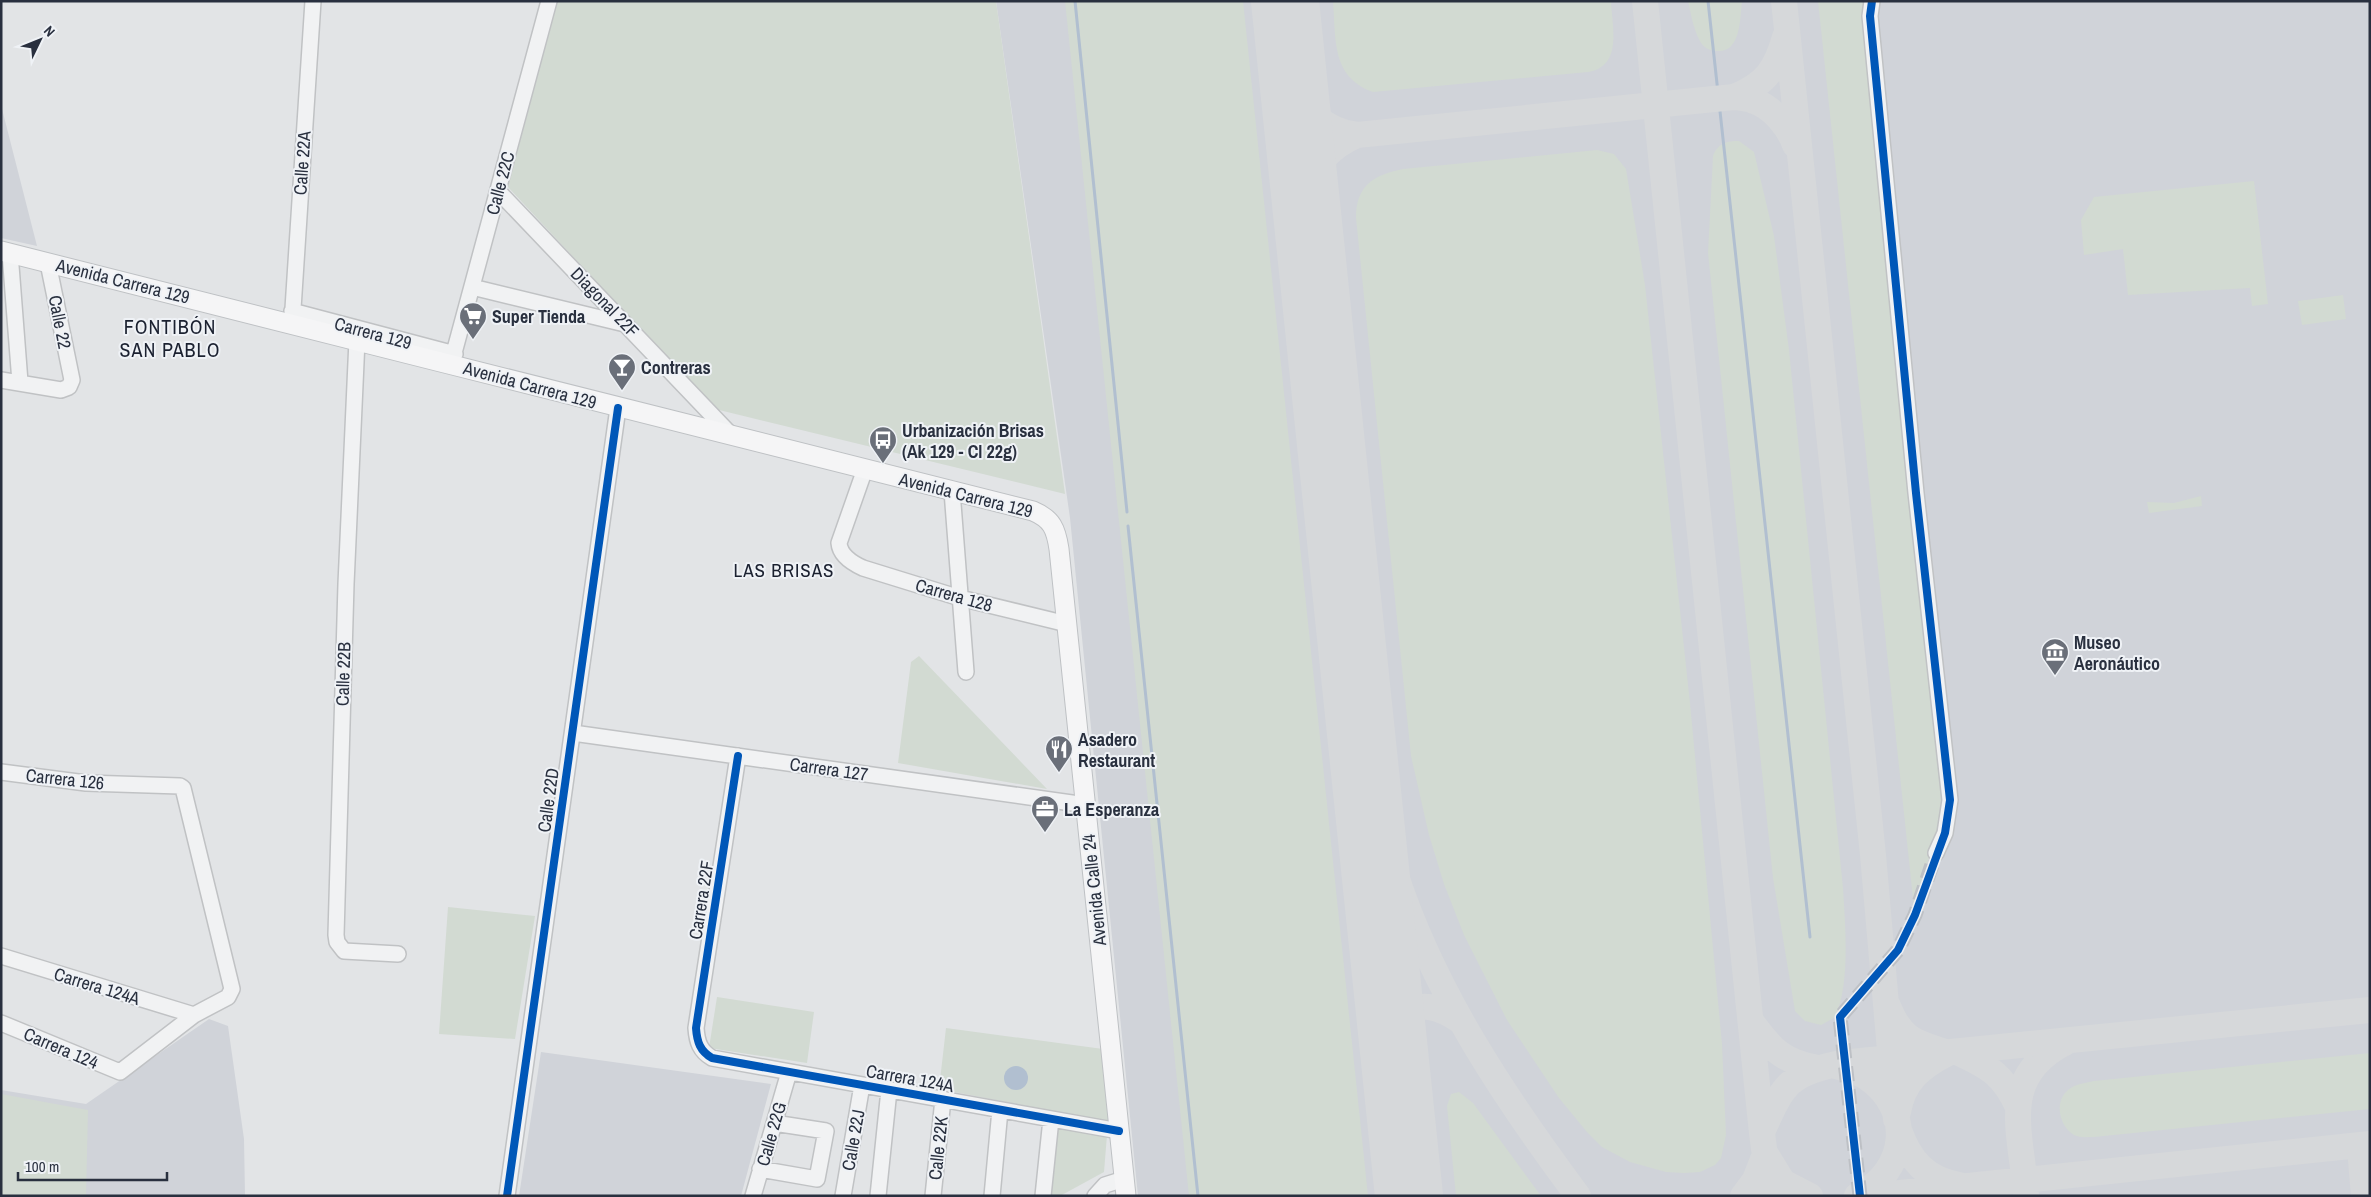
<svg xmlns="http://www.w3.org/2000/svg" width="2371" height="1197" font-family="'Archivo Narrow',sans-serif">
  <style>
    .built { fill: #d0d3d9 }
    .green { fill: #d2dad2 }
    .water { fill: #b1bfd0 }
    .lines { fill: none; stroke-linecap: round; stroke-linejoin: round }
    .stream { stroke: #b1bfd0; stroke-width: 3 }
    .taxiway { stroke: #d6d8da; stroke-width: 26 }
    .runway { stroke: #d6d8da; stroke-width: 68 }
    .minor-tunnel { stroke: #bdc0c5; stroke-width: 15; stroke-dasharray: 15 8; stroke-linecap: butt }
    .minor-casing { stroke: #c0c2c4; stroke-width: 18 }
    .major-casing { stroke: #bec1c4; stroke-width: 21 }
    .minor { stroke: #f1f2f3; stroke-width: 15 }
    .major { stroke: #f5f5f6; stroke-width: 19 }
    .cycleway-casing { stroke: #eff2f6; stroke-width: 11 }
    .cycleway { stroke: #0057b8; stroke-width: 8 }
    .labels { text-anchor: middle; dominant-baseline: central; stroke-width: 4; stroke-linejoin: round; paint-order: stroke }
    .street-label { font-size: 18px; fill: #29303f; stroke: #eff2f6 }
    .poi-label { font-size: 18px; font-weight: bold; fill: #29303f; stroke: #eff2f6; text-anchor: start }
    .neighbourhood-label { font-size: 19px; letter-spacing: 1px; fill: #1b2130; stroke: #eff2f6 }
    .quarter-label { font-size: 20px; letter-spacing: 1px; fill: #1b2130; stroke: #eff2f6 }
  </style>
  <rect width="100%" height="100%" fill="#e2e4e6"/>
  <path class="built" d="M996 1H2370V1196H1138L1070 518Z
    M1 105 37 246 1 238Z
    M209 1019 228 1026 244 1139 245 1196H1V1090L86 1104Z
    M541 1052 771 1084 741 1196H519Z"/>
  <path class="green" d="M557 1H996L1065 494 715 409 508 187Z
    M1065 1H1243L1368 1196H1189Z
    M1333 1H1611C1612 27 1623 66 1588 72L1373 92C1331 77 1336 39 1333 1Z
    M1688 1H1742C1740 18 1741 53 1717 51 1709 51 1702 47 1699 39 1693 28 1691 13 1688 1Z
    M1818 1H1865L1863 15 1942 806C1936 841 1923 874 1914 908Z
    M1739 141 1754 152 1774 236 1789 350 1843 888C1845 923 1851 987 1834 1018L1821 1025 1805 1021 1795 1011 1773 878 1708 253 1713 156C1718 143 1727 141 1739 141Z
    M1597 150 1614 154 1626 169 1645 285 1690 703 1722 1044 1726 1135 1721 1158 1715 1165 1700 1172 1684 1173 1666 1172 1630 1162 1602 1147 1587 1132 1559 1098 1507 1020 1464 935 1444 884 1429 835 1411 756 1356 218C1356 186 1373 175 1403 169Z
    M2254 181 2268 304 2252 306 2250 288 2128 295 2123 249 2084 255 2081 220 2094 197Z
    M2343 295 2346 319 2302 325 2298 301Z
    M2201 496 2202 506 2149 513 2147 502 2174 503Z
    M919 656 1047 789 898 763 911 662Z
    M448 907 535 916 515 1039 439 1034Z
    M717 997 814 1012 807 1063 709 1048Z
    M946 1028 1103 1049 1109 1122 939 1089Z
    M2370 1053V1109L2094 1137C2088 1137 2080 1138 2074 1135 2059 1126 2054 1102 2068 1090 2075 1084 2085 1083 2094 1081Z
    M1459 1092 1473 1103 1541 1196H1456L1447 1106 1451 1094Z
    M1 1094 88 1110 86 1196H1Z
    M1056 1127 1107 1135 1104 1172 1060 1196H1051Z"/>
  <path class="water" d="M1004 1078a12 12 0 1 1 24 0a12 12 0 1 1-24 0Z"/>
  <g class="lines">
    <path class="stream" d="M1075 1 1127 512
      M1708 1 1810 937
      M1128 526 1198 1196"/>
    <path class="taxiway" d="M1645 1 1762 1133 1770 1196
      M1784 1 1873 855 1896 1119
      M1785 37C1776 69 1766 84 1734 97 1740 98 1748 98 1754 101 1772 107 1789 127 1795 145
      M1294 81C1305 111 1324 131 1357 135
      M1306 200C1316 166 1324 149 1357 135L1734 97
      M1365 766C1375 804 1384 842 1397 879 1436 995 1505 1098 1578 1196
      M1888 1006C1902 1041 1916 1042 1948 1053 1922 1066 1903 1081 1898 1112
      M1751 1021C1771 1049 1783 1062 1818 1068
      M1957 1052C1989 1067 2003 1074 2018 1107
      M1395 1058C1397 1046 1398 1030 1404 1019 1416 997 1443 1009 1459 1020
      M1836 1066C1846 1069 1857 1071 1866 1077 1914 1109 1908 1171 1857 1196
      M1763 1130C1784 1083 1789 1074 1841 1063L2370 1010
      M1899 1130C1910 1161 1926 1179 1959 1185
      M1767 1156 1783 1182 1810 1196
      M1743 1196 1755 1180 1765 1154
      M1871 1196 2370 1144
      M2026 1196C2022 1134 1996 1077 2066 1042
      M2364 1196 2361 1160 2370 1150"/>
    <path class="runway" d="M1285 1 1409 1196"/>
    <path class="minor-tunnel" d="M1860 1196 1840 1017 1898 950 1915 915 1936 853"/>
    <g class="minor-casing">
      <path id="minor" d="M1872 1 1870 16 1916 493 1950 800 1945 833 1936 853
        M498 191 732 436
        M10 253 20 382
        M472 287 625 324
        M292 311 455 354
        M292 324 313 1
        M357 340 346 584 336 935 337 942 344 951 398 954
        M451 364 549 1
        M1 380 61 390 69 387 72 380 48 263
        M865 469 839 543C840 555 852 563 863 568L960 598 1067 624
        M952 491 966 672
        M573 733 1086 805
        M738 756 696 1028C697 1042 700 1051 712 1058L1119 1131
        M1 772 86 783 180 786 183 788 232 989 228 997 194 1015 120 1072 1 1023
        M1 956 194 1015
        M760 1169 817 1179 826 1131 774 1123
        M507 1196 618 408
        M753 1196 789 1072
        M843 1196 862 1085
        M878 1196 889 1090
        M933 1196 943 1099
        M992 1196 1000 1110
        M1043 1196 1051 1119
        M1095 1196 1105 1185 1124 1179"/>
    </g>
    <g class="major-casing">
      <path id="major" d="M1 251C345 337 689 426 1033 511 1052 519 1056 529 1059 549L1126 1196"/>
    </g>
    <use href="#minor" class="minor"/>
    <use href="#major" class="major"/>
    <g class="cycleway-casing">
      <path id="cycleway" d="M738 756 696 1028C697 1042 700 1051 712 1058L1119 1131
        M507 1196 618 408
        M1860 1196 1840 1017 1898 950 1915 915 1945 833 1950 800 1916 493 1870 16 1872 1"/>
    </g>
    <use href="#cycleway" class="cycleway"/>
  </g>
  <defs>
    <g id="supermarket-pin" transform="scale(1.4375)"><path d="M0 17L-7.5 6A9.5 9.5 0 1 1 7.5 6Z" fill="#6a6f79" stroke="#eff2f6"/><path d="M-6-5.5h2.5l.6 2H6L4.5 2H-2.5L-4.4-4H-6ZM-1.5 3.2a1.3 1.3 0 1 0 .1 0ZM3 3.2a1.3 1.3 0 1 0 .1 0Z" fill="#fff"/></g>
    <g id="bar-pin" transform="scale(1.4375)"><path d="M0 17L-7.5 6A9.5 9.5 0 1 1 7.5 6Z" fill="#6a6f79" stroke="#eff2f6"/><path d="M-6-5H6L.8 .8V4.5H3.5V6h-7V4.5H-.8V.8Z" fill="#fff"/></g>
    <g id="bus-pin" transform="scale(1.4375)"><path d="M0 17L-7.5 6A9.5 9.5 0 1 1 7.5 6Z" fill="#6a6f79" stroke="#eff2f6"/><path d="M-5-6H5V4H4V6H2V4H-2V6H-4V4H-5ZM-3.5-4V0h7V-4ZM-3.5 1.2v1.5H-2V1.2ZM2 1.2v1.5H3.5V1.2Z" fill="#fff"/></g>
    <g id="museum-pin" transform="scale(1.4375)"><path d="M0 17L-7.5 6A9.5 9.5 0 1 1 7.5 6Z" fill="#6a6f79" stroke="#eff2f6"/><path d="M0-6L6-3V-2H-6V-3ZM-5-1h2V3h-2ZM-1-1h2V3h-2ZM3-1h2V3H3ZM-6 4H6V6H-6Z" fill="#fff"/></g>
    <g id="restaurant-pin" transform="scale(1.4375)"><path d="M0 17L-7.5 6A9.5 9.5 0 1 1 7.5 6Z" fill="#6a6f79" stroke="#eff2f6"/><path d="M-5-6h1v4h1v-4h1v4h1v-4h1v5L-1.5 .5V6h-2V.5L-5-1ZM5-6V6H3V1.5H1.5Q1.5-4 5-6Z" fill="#fff"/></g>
    <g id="office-pin" transform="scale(1.4375)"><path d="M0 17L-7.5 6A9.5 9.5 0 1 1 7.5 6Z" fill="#6a6f79" stroke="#eff2f6"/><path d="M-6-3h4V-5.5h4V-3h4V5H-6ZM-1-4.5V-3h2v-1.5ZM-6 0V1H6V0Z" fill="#fff"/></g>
  </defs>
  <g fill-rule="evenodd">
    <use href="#supermarket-pin" x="473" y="316"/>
    <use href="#bar-pin" x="622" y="367"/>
    <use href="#bus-pin" x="883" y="440"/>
    <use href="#museum-pin" x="2055" y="652"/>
    <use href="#restaurant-pin" x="1059" y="749"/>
    <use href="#office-pin" x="1045" y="809"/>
  </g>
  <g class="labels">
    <g class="street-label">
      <text transform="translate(302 163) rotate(-86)">Calle 22A</text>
      <text transform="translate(500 183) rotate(-75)">Calle 22C</text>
      <text transform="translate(123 281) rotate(14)">Avenida Carrera 129</text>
      <text transform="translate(605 302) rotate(46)">Diagonal 22F</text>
      <text transform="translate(60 322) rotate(79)">Calle 22</text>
      <text transform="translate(373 333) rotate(15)">Carrera 129</text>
      <text transform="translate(530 385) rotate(15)">Avenida Carrera 129</text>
      <text transform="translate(966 495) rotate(14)">Avenida Carrera 129</text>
      <text transform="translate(954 595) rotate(16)">Carrera 128</text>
      <text transform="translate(343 674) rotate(-88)">Calle 22B</text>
      <text transform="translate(829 769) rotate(8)">Carrera 127</text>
      <text transform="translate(65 779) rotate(6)">Carrera 126</text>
      <text transform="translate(548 800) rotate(-82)">Calle 22D</text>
      <text transform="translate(1094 890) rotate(-96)">Avenida Calle 24</text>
      <text transform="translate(701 900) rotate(-81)">Carrera 22F</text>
      <text transform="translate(97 986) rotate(17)">Carrera 124A</text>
      <text transform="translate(61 1048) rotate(23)">Carrera 124</text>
      <text transform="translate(910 1078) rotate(10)">Carrera 124A</text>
      <text transform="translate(771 1134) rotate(-74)">Calle 22G</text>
      <text transform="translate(853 1140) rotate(-80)">Calle 22J</text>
      <text transform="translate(938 1148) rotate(-84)">Calle 22K</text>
    </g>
    <g class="poi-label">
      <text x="492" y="316">Super Tienda</text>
      <text x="641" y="367">Contreras</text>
      <text x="902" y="430">Urbanización Brisas<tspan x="902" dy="21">(Ak 129 - Cl 22g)</tspan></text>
      <text x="2074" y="642">Museo<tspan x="2074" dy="21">Aeronáutico</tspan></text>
      <text x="1078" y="739">Asadero<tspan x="1078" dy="21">Restaurant</tspan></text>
      <text x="1064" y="809">La Esperanza</text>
    </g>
    <g class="neighbourhood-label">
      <text x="784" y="570">LAS BRISAS</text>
    </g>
    <g class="quarter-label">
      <text x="170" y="326">FONTIBÓN<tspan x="170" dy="23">SAN PABLO</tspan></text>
    </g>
  </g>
  <rect width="2371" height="1197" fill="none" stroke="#29303f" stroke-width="5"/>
  <g transform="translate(40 40) rotate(47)" stroke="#eff2f6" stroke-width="4" paint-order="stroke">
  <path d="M0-4L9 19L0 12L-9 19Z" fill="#29303f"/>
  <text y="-8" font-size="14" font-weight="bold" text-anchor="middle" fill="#29303f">N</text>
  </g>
  <path d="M18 1172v8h149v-8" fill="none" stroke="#29303f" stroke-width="2.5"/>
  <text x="25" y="1172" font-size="15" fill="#29303f" stroke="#eff2f6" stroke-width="4" paint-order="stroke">100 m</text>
</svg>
